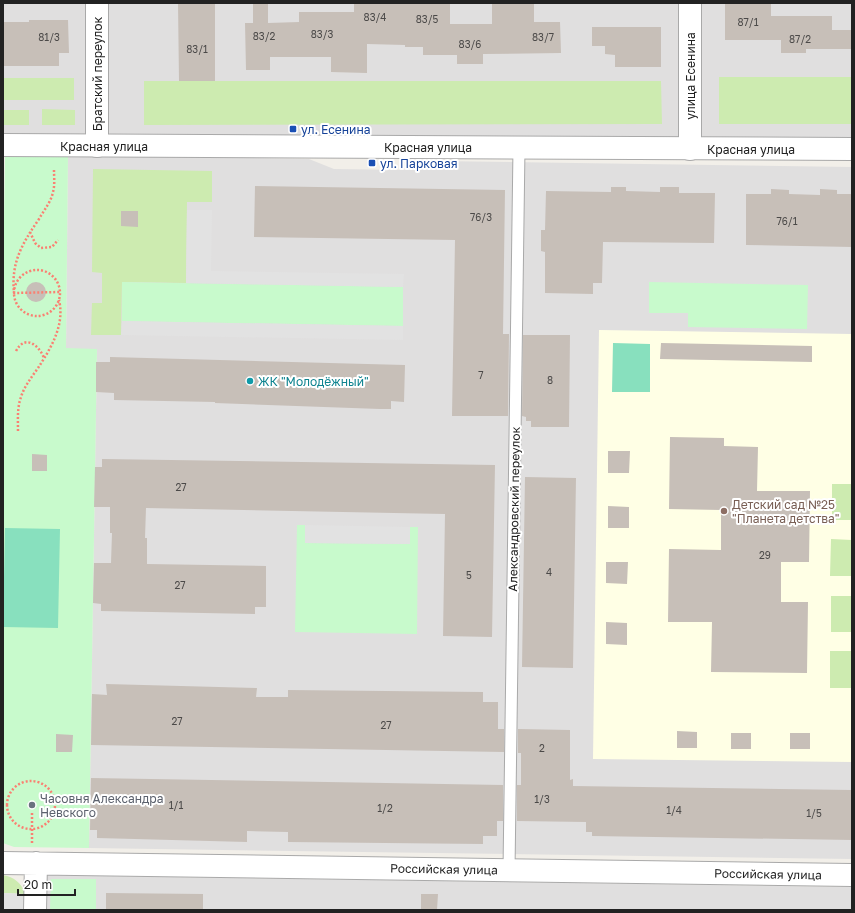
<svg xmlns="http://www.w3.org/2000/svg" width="855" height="913" font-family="'Golos Text',sans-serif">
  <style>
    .residential { fill: #e0dfdf }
    .education { fill: #ffffe5 }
    .grass { fill: #cdebb0 }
    .park { fill: #c8facc }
    .pitch { fill: #88e0be }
    .parking { fill: #e2e2e2 }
    .building { fill: #c7bfb8 }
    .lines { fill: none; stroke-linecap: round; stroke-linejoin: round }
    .service-casing { stroke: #a9a9a9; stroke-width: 13 }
    .minor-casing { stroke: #a9a9a9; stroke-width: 24 }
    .tertiary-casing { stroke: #a9a9a9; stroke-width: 24 }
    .path { stroke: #fa8072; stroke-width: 2.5; stroke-dasharray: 2 2; stroke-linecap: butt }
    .service { stroke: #fff; stroke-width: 11 }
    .minor { stroke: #fff; stroke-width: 22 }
    .tertiary { stroke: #fff; stroke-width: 22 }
    .transit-dot { fill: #1a4fb4; stroke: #fff; stroke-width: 1.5 }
    .culture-dot { fill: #0f9aa8; stroke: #fff; stroke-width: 1.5 }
    .education-dot { fill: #8d6e63; stroke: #fff; stroke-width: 1.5 }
    .worship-dot { fill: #6b7280; stroke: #fff; stroke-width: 1.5 }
    .labels { text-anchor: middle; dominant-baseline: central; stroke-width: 4; stroke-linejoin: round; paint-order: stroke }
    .number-label { font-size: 10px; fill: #4b4948 }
    .street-label { font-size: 12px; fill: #222; stroke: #fff }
    .transit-label { font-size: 12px; fill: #164399; stroke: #fff; text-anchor: start }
    .culture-label { font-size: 12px; fill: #0d838f; stroke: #fff; text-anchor: start }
    .education-label { font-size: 12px; fill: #785e54; stroke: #fff; text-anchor: start }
    .worship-label { font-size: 12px; fill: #5b616d; stroke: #fff; text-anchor: start }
  </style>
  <rect width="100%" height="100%" fill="#f2efe9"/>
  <path class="residential" d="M3 3H852V142L3 134Z
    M68 155 309 159 334 169 409 170 435 161 852 167V859L89 848 97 349H66Z
    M42 875 852 887V910H42Z"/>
  <path class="education" d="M599 330 852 334V762L593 759Z"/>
  <path class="grass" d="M719 77H852V124H719Z
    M3 78H74V100H3Z
    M144 81H661L662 124 144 125Z
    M42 109 75 110V125H42Z
    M3 110H29V125H3Z
    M93 169 212 171V202H187L186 283 122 282 121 335H91L92 303H102V273L92 272Z
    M832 484H852V520H832Z
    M831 539 852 540V576H830Z
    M831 596H852V632H831Z
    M830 651H852V688H830Z
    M3 875C14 877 22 883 25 894L3 893Z"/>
  <path class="park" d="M5 154 68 155 66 348 97 349 89 848 14 847 3 843V290Z
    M122 282 403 287V326L122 321Z
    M649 282 808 285 807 329 688 327V313H649Z
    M297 525H305V543L410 544V527H418L417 634 295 632Z
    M51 879H96V910H50Z"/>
  <path class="pitch" d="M613 343 650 344V392H612Z
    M5 528 60 529 58 628 3 627Z"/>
  <path class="parking" d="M187 210H212L211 271 404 274 403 287 186 283Z
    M122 321 403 326V340L121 335Z
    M305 525 410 527V544L305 543Z
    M3 893 25 894 24 910H3Z"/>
  <path class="building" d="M178 3H215V81H179Z
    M253 3H268V23L299 22V12H354V3H450V24H492V3H534V22H560L561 53 483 54V64H457V55H423V47H405V45L367 44V73L331 72V57H270V70H246L245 23H253Z
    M725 4H771V16H832V30H852V49H806V53H781V40H725Z
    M29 20H68L69 53H59V66H3V22H29Z
    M592 27H661V67H615V55L605 54V46H592Z
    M255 186 505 190 503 334H509L508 416H452L455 240 254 237Z
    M611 187H626V191L660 192V187H679V193H715L714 243 603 242 602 283H593V294L545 293V252L541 251V230H545L546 191 611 192Z
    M771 189 789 190V194L820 195V189L837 190V194H852V247L746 245V194H771Z
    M121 211H138V227L121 226Z
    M26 292a10 10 0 1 1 20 0a10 10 0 1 1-20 0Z
    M523 335H570L569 427H531V421H526V417L522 416Z
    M661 343 812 346V362L660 359Z
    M110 357 405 365 404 402 391 401V409H380L215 403V402L114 400V393L96 392V362H110Z
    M670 437 724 438V446L758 447 757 491H810L809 562H781V602H808L807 673 711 672 712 622H668L669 549 721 550V510L669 509Z
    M608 451H630L629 473H608Z
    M32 454 47 455V471H32Z
    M102 459 495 465 492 637 443 636 445 514 146 508 145 538H147V564L266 566V607H255V614L101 611V604L93 603 94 563H111L112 533H110V507H94L95 467H102Z
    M525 477 576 478 573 668 522 667Z
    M608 506 629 507V528H608Z
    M606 562H628L627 584 606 583Z
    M606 622 627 623V645L606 644Z
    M106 684 257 688 256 697H288V690L483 692V702H498V729H504V752L91 745 92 694 107 695Z
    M518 729 570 730V780L573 779V786L852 790V840L592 836V832H586V822L517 821V785H521V753H518Z
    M677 731 697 732V748H677Z
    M731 733H751V749H731Z
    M790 733H810V749H790Z
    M56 734 73 735 72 752H56Z
    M91 778 503 785V821H497V836H483V844L288 842V832L247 831V842L97 838V830H90Z
    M106 893 203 894V910H106Z
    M421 894H438L437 910H421Z"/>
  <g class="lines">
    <g class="service-casing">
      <path id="service" d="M509 870 519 148"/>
    </g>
    <g class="minor-casing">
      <path id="minor" d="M97 3V146
        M690 149V3
        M3 863 852 875
        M35 910 36 863"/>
    </g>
    <g class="tertiary-casing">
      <path id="tertiary" d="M3 145 852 149"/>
    </g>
    <path class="path" d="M54 170C54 177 55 185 53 192 51 202 44 210 39 219 22 244 11 262 14 293L60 292
      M30 232 35 243 41 248 52 247 58 240
      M14 293a23 23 0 1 1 46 0a23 23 0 1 1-46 0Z
      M16 351C25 334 39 345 44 358
      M18 431C18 420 17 408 21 397 24 387 31 378 38 368 51 348 65 325 59 300
      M7 805a24 24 0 1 1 48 0a24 24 0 1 1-48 0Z
      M32 843V812"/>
    <use href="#service" class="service"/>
    <use href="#minor" class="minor"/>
    <use href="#tertiary" class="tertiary"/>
  </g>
  <g class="transit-dot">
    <rect x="289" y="125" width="8" height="8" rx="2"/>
    <rect x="368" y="159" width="8" height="8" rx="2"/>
  </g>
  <circle class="culture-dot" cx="250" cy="381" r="4"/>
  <circle class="education-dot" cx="724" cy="511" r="4"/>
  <circle class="worship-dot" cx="32" cy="805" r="4"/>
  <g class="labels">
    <g class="number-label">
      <text x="375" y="17">83/4</text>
      <text x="427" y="19">83/5</text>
      <text x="748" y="22">87/1</text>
      <text x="322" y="34">83/3</text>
      <text x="264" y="36">83/2</text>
      <text x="49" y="37">81/3</text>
      <text x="543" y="37">83/7</text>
      <text x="800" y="39">87/2</text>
      <text x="470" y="44">83/6</text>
      <text x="197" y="49">83/1</text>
      <text x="481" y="217">76/3</text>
      <text x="787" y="221">76/1</text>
      <text x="481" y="375">7</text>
      <text x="550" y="380">8</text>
      <text x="181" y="487">27</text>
      <text x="765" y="555">29</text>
      <text x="549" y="572">4</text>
      <text x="469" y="575">5</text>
      <text x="180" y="585">27</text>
      <text x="177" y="721">27</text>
      <text x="386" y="725">27</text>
      <text x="542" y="748">2</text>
      <text x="542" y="799">1/3</text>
      <text x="176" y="805">1/1</text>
      <text x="385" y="808">1/2</text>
      <text x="674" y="810">1/4</text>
      <text x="814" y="813">1/5</text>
    </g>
    <g class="street-label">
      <text transform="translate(97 74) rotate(-90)">Братский переулок</text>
      <text transform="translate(690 76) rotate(-90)">улица Есенина</text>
      <text x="104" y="146">Красная улица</text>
      <text x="428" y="147">Красная улица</text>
      <text x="751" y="149">Красная улица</text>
      <text transform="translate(514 509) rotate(-89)">Александровский переулок</text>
      <text transform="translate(444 869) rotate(1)">Российская улица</text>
      <text transform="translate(768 874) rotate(1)">Российская улица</text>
    </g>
    <g class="transit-label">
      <text x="301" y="129">ул. Есенина</text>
      <text x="380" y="163">ул. Парковая</text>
    </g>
    <g class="culture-label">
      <text x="258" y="381">ЖК "Молодёжный"</text>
    </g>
    <g class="education-label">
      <text x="732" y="504">Детский сад №25<tspan x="732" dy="14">"Планета детства"</tspan></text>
    </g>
    <g class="worship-label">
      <text x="40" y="798">Часовня Александра<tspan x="40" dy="14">Невского</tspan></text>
    </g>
  </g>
  <rect width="855" height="913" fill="none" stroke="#222222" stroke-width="8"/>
  <path d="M18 889v6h57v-6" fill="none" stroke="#222222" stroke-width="2"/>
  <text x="24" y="889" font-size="12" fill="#222222" stroke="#ffffff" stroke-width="3" paint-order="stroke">20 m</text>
</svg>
